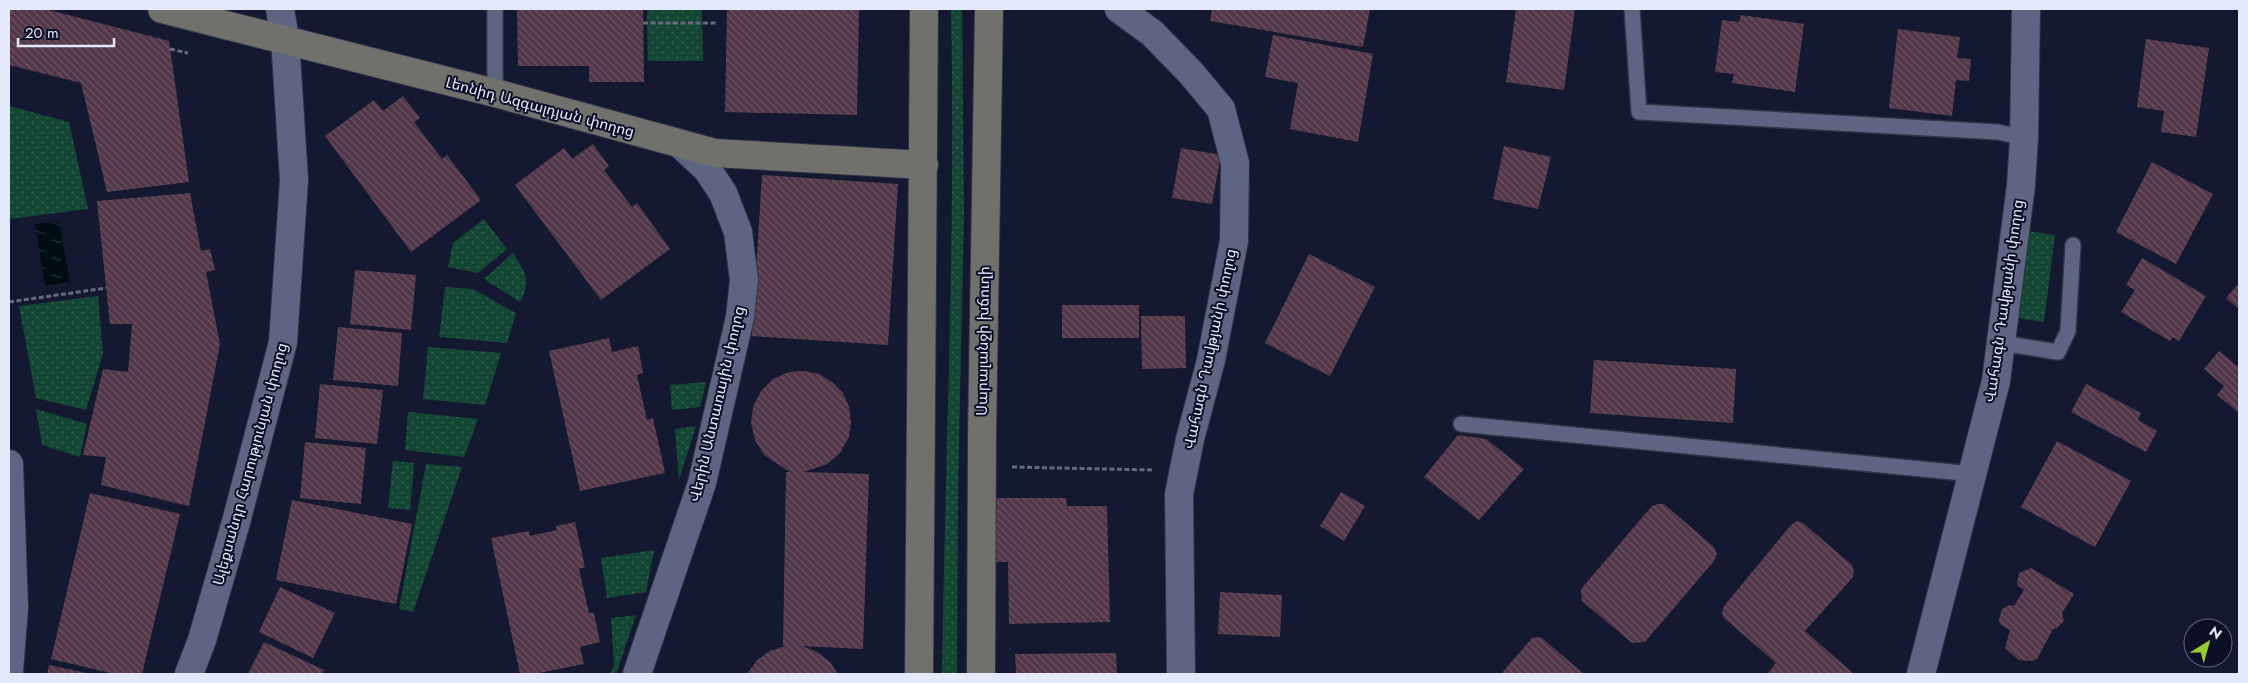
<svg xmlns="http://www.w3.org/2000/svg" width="2248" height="683" font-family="Jost,'Noto Sans Armenian',sans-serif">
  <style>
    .grass { fill: url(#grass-dots) }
    .water { fill: url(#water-ripples) }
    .building { fill: url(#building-back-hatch) }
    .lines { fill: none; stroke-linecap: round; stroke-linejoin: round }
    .lane-casing { stroke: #303245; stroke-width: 18 }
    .street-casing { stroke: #303245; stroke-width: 30 }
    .secondary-casing { stroke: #303245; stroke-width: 30 }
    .path { stroke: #656a7f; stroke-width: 3; stroke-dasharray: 5 2.5; stroke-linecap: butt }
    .lane { stroke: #5e6582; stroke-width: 15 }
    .street { stroke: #5e6582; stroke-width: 28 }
    .secondary { stroke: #70706c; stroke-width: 28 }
    .labels { text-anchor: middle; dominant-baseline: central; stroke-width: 4; stroke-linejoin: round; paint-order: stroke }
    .street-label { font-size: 15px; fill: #e4e9fa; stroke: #0c0f26 }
  </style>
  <defs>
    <pattern id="grass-dots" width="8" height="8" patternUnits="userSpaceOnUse" patternTransform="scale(1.25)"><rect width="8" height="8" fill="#134734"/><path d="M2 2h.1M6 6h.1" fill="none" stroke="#356252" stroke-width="1.8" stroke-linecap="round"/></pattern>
    <pattern id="water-ripples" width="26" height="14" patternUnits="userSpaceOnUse" patternTransform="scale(1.25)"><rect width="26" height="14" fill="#000e14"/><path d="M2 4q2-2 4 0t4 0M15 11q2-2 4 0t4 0" fill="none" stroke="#253137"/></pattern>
    <pattern id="building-back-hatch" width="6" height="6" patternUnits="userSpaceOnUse" patternTransform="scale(1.25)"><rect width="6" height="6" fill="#523748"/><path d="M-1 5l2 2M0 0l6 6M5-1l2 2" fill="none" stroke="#6b5463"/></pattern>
  </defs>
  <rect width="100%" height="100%" fill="#141931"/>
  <path class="grass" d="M647 9H702L703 61H648Z
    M951 9H962L964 212 958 490 957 674H942C945 452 956 231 951 9Z
    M9 106 69 122 88 209 9 219Z
    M484 219 507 249 478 273 448 267 453 243Z
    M2028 231 2055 235 2044 322 2017 318Z
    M513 253C525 272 532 280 520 302L484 279Z
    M445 287 473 289 516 313 507 343 439 337Z
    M98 296 103 353 86 410 36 398 19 306Z
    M428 347 501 353 485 405 423 399Z
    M706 382 700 407 672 410 670 385Z
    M36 409 87 424 80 457 42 445Z
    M408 412 478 419 464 457 405 450Z
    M696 426 679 480 675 429Z
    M393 461 414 463 410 510 388 508Z
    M426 464 462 467 413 612 399 609Z
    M654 550 646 592 607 598 601 558Z
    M636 615 616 674H610L614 665 611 618Z"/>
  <path class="water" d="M59 221 70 282 45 286 35 224Z"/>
  <path class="building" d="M9 9H45L169 41 189 182 107 192 81 83 9 65Z
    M517 9H643L644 82H589V66H518Z
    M727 9H859L857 115 725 112Z
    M1212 9H1370L1363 47 1210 21Z
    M1516 9H1575L1564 90 1506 82Z
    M1741 15 1804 24 1795 92 1732 83 1734 74 1715 72 1722 20 1739 22Z
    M1898 29 1960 37 1957 58 1971 59 1969 81 1956 80 1952 116 1889 108Z
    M1273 35 1373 54 1358 142 1290 129 1298 83 1265 77Z
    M2146 39 2209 48 2196 137 2161 132 2164 111 2137 107Z
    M403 96 420 118 414 122 442 159 447 155 481 200 411 252 325 136 374 100 383 111Z
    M593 144 609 166 604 170 632 207 637 203 670 249 601 300 515 185 564 148 572 159Z
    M1504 146 1551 157 1538 209 1493 199Z
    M1181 148 1221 155 1212 204 1172 198Z
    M2152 162 2213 194 2176 264 2116 232Z
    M762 175 898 184 888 345 752 336Z
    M190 193 201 251 210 249 215 270 206 272 220 344 189 506 101 485 106 457 83 455 103 369 128 372 132 324H110L97 201Z
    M1309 254 1375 287 1330 376 1265 343Z
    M2142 258 2206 296 2179 341 2173 337 2170 341 2121 312 2135 290 2126 285Z
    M355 270 416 275 411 330 350 324Z
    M2239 283V309L2226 298Z
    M1062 305H1139V338H1062Z
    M1141 316H1185L1186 368 1142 369Z
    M338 327 402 333 398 386 333 380Z
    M609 338 612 352 638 346 643 373 637 375 647 420 653 418 665 473 580 491 549 351Z
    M2219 351 2237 366 2239 363V413L2217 395 2224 386 2204 369Z
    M1594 360 1736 369 1733 423 1590 413Z
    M804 371 819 374 832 382 843 393 849 407 851 422 849 437 840 453 827 464 804 472 869 474 863 649 802 646 817 652 830 662 838 674H747L757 660 770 651 786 646H783L786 472H790L764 455 755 440 751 423 753 407 761 391 773 379 789 372Z
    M320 384 383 390 377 444 315 438Z
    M2086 384 2141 413 2138 420 2157 431 2146 452 2071 412Z
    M1458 435 1486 439 1524 469 1479 520 1424 477Z
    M2057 441 2131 481 2095 547 2021 507Z
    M305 442 366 448 361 504 300 498Z
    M1341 492 1365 506 1344 541 1320 526Z
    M90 493 180 514 142 674H115L51 659Z
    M989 498H1066L1067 506H1107L1110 622 1009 624 1008 562H990Z
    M292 500 412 524 396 604 276 580Z
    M1658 504H1664L1714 547 1717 554 1714 561 1645 642 1632 643 1582 601 1581 589 1652 506Z
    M1797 521 1803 523 1852 565 1854 571 1853 577 1805 631 1854 674H1767L1776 663 1723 617 1722 613 1724 606 1791 525Z
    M575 522 585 567 579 569 589 613H594L600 642 580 647 584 664 534 674H520L491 538 529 531 530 536 557 530 556 526Z
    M2031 568 2074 594 2062 613 2064 621 2057 628 2053 629 2037 659 2032 661 2019 660 2005 648 2010 630 2000 624 1999 620 2002 609 2010 605 2014 606 2024 590 2018 586 2017 582 2019 573Z
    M280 587 335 613 313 658 259 632Z
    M1220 592 1282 595 1280 637 1218 634Z
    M1536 637 1542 638 1584 674H1501L1532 638Z
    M264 642 324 670 322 674H248Z
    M1116 653 1117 674H1016L1015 654Z
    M49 665 87 673V674H47Z"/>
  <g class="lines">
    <g class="lane-casing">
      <path id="lane" d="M495 9V93
        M1632 9 1639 112 1998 132 2024 138
        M2001 343 2058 352 2068 331 2073 245
        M1461 424 1973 474"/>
    </g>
    <g class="street-casing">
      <path id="street" d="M1119 9 1152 33 1191 73 1221 109 1235 163 1234 241 1211 360 1190 439 1179 494 1181 674
        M9 464 14 608 9 671
        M189 674 202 640 236 522 283 342 294 180 285 39 280 9
        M637 674 702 483 740 317 744 280 738 232 723 193 707 169 681 145
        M1921 674 1996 381 2021 185 2024 138 2026 9"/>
    </g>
    <g class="secondary-casing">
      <path id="secondary" d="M162 9 495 93 715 153 924 165
        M919 674 924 9
        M981 674 982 436 989 9"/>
    </g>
    <path class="path" d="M643 23H716
      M170 49 188 53
      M9 302 106 288
      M1012 467 1153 470"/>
    <use href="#lane" class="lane"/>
    <use href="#street" class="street"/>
    <use href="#secondary" class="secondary"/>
  </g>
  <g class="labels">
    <g class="street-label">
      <text transform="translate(540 107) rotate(15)">Լեոնիդ Ազգալդյան փողոց</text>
      <text transform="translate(2004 301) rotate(-82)">Վահագն Դավթյանի փողոց</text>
      <text transform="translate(983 341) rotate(-89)">Սարալանջի խճուղի</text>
      <text transform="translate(1210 349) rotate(-78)">Վահագն Դավթյանի փողոց</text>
      <text transform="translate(717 404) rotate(-77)">Վերին Անտառային փողոց</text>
      <text transform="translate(250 464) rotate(-75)">Ալեքսանդր Հարությունյան փողոց</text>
    </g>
  </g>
  <rect width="2248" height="683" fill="none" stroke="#e4e9fa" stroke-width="20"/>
  <g transform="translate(2208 643) rotate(37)"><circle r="24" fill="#0c0f26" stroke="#62667b"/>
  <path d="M0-4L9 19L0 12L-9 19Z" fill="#99cb35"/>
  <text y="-8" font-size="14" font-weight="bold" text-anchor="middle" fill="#e4e9fa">N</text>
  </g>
  <path d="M18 38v8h96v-8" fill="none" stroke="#e4e9fa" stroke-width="2.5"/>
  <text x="25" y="38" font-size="15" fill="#e4e9fa" stroke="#0c0f26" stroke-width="4" paint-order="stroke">20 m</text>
</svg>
